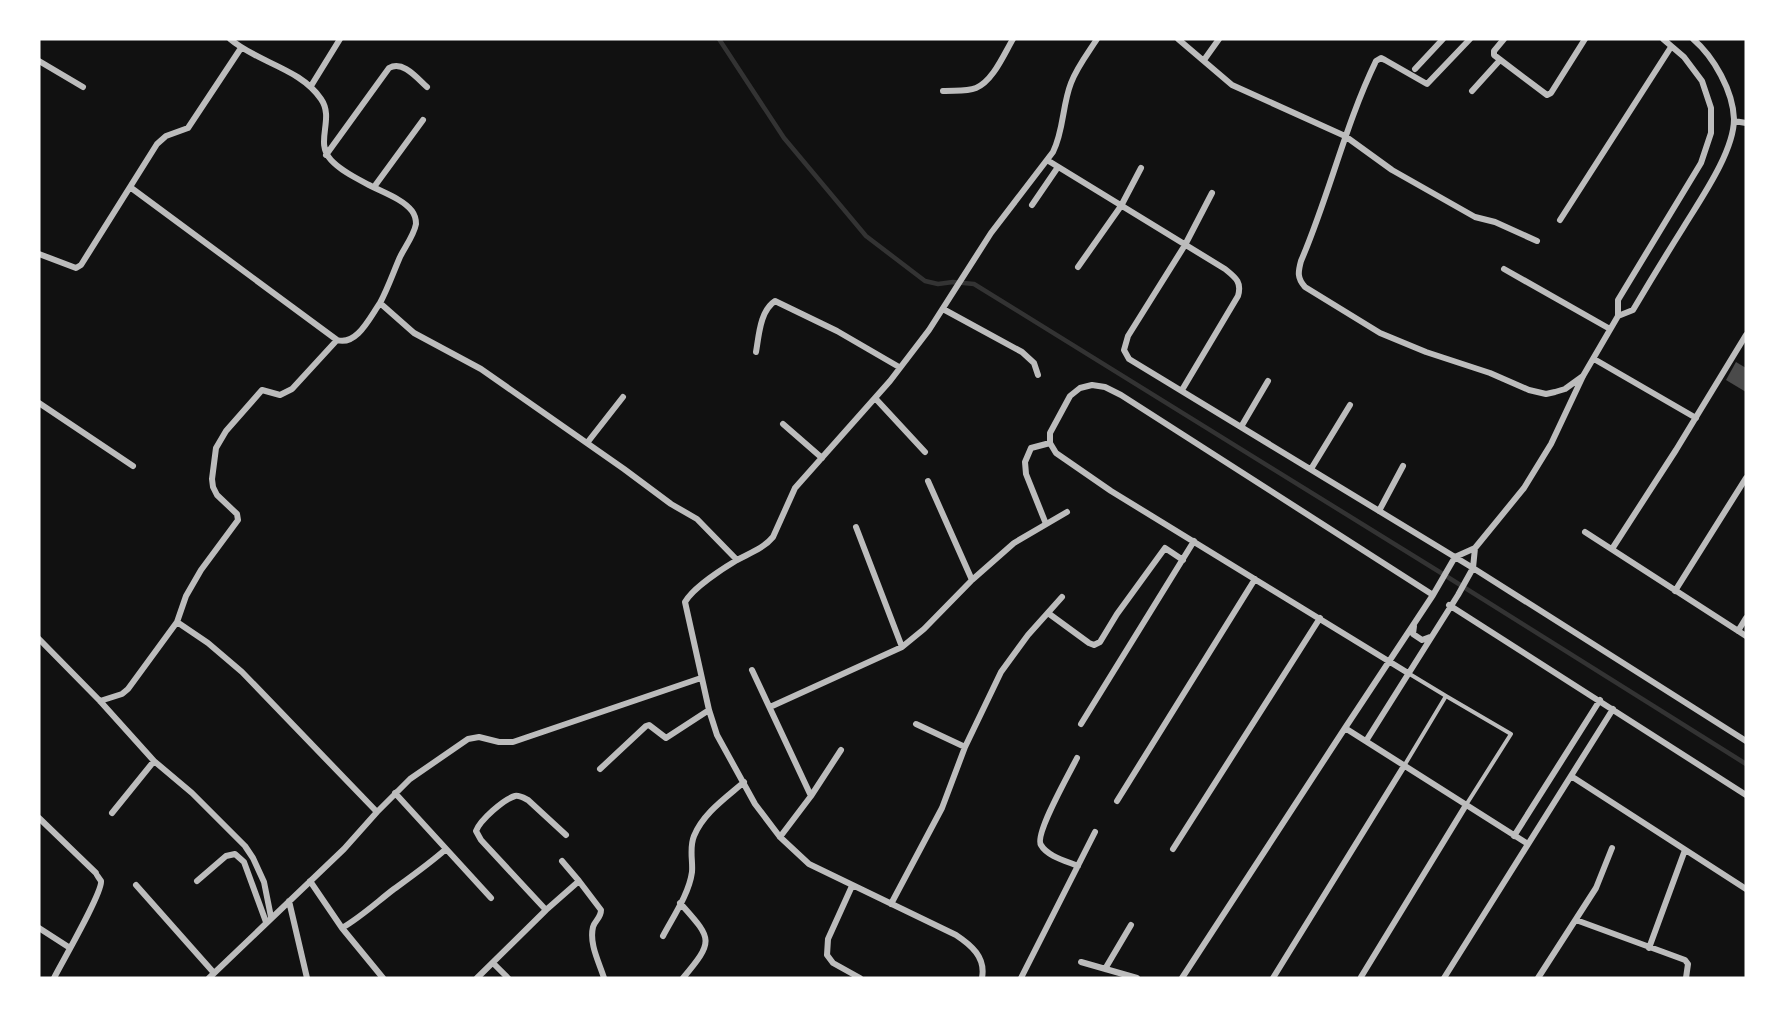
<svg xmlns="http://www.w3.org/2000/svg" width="1785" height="1017" font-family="'PT Sans',sans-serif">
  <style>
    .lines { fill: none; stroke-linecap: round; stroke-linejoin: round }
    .stream { stroke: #333; stroke-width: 4.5 }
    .building { fill: #4a4a4a }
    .service { stroke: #bcbcbc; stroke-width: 4 }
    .minor { stroke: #bcbcbc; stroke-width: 6 }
  </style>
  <rect width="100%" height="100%" fill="#111"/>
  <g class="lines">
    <path class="stream" d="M719 39 784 138 866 236 925 281 938 284 953 282 974 284 1438 571 1746 764"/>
  </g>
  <path class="building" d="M1736 362 1746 368V392L1726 380Z"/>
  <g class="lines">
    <path class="service" d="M1408 673 1446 696
      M1404 766 1446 696 1511 734 1466 805"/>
    <path class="minor" d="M230 39C258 63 300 68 321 99 335 119 314 142 331 160 341 171 356 178 369 185 382 192 403 199 412 211 415 215 416 219 416 224 414 235 405 247 400 257 393 273 388 288 380 303L414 333 481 369 624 469 671 504 697 519 737 560
      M1178 39 1232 85 1345 136 1392 170 1475 217 1495 222 1537 241
      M1470 39 1427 84 1385 60 1381 58 1376 61C1345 125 1329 196 1301 261 1298 272 1297 278 1305 287L1380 333 1426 352 1490 373 1529 390 1546 394 1555 392 1565 389 1583 376
      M1504 39 1494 51V55L1547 95 1551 93 1585 39
      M1204 60 1219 39
      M39 61 83 87
      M1415 69 1443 39
      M311 86 340 39
      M943 91C954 90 966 92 976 88 993 81 1004 54 1013 39
      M1472 91 1500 60
      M1734 121 1746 123
      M326 155 389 68C403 60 417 78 427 87
      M1047 160 1225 269C1236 278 1242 282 1238 296L1182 390
      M130 187 337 340C357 346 370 317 380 303
      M374 187 423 120
      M1212 193 1185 245 1128 336 1124 350 1129 359 1473 568 1746 741
      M1032 205 1058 167
      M1560 220 1671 47
      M39 254 76 268 81 265 157 144 166 136 188 128 241 48
      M1078 267 1121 206 1141 168
      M1504 269 1610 329
      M943 309 1022 352 1034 363 1038 375
      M1618 316 1633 310C1649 283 1666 255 1683 228 1700 200 1734 152 1734 119 1733 91 1714 57 1693 39
      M1618 316V300L1701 163 1711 133V108L1702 81 1684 57 1663 39
      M756 352C759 335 760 311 775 301L837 331 899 367
      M1594 359 1696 418
      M875 398 925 452
      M39 403 133 466
      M783 424 822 458
      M1241 427 1268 381
      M587 443 623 397
      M1311 469 1350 405
      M928 481 972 580
      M1379 511 1403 466
      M1046 524 1026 474 1025 462 1031 448 1050 443
      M856 527 902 647
      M1585 532 1746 636
      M1612 549 1676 450 1746 335
      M1675 591 1746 478
      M1449 605 1746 795
      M1048 613 1089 643 1094 645 1100 642 1117 614 1165 548 1183 560
      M177 622 208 643 242 672 377 812
      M1414 626 1413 634 1422 640 1430 637
      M1738 631 1746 618
      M39 639 100 701 154 761 192 793 245 846 253 858 264 882 271 917
      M752 670 811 796 780 837
      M1408 673 1111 491 1056 453 1050 443V433L1070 396 1080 388 1092 385 1105 387 1121 395 1433 595
      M100 701 122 694 128 689 177 622 186 596 201 570 238 520 237 514 217 495 213 487 212 479 216 448 226 431 262 390 280 395 292 389 337 340
      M770 707 902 647 924 629 972 580 1014 543 1067 512
      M916 724 965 747
      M1081 724 1194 541
      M1345 728 1433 595 1455 557 1475 548 1524 488 1551 444 1583 376 1618 316
      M1366 741 1458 595 1473 568 1475 548
      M1077 758C1070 772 1034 835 1041 845 1047 856 1066 861 1078 866
      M600 769 646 726 649 725 666 738 709 710
      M1571 776 1746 889
      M395 793 491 898
      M811 796 841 750
      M1117 801 1255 579
      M112 813 154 761
      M39 818 96 873C96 874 101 881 101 881 103 892 61 964 54 978
      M1514 836 1600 700
      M1173 849 1320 618
      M562 861 579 881 601 910C601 918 595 920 593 927 589 944 599 962 604 978
      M197 881 226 856 235 854 244 862 266 922
      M310 881 342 928 383 978
      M136 885 214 973
      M852 886 828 939 827 955 833 963 860 978
      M289 901 307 978
      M680 903C712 939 715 940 683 978
      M891 904 942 808 965 747 1001 672 1028 635 1062 597
      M546 910 579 881
      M1576 920 1685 960 1688 964 1686 978
      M39 928 70 948
      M342 928C361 917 377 902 394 889 412 876 429 864 446 849
      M663 936C673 917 689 894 692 872 693 860 689 848 694 836 703 813 727 797 744 782
      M1649 948 1685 850
      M1081 962 1137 978
      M493 963 508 978
      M1105 969 1131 925
      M1361 977 1466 805
      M209 978 344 849 377 812 410 779 468 739 479 737 499 742H513L701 678
      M477 978 546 910 481 840 476 831C480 820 504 799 515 796 519 795 524 798 528 800L566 835
      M982 978C986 957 971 945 956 935L809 864 780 837 755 804 717 735 709 710 685 602C693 588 722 569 737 560 750 553 764 548 773 537L795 488 890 381 929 330 991 233 1053 152C1064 130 1062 106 1071 83 1077 67 1088 53 1097 39
      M1021 978 1095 832
      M1182 978 1345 728 1528 844
      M1273 978 1404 766
      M1444 978 1613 709
      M1538 978 1596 888 1612 848"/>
  </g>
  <rect width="1785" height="1017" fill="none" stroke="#ffffff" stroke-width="81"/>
</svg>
